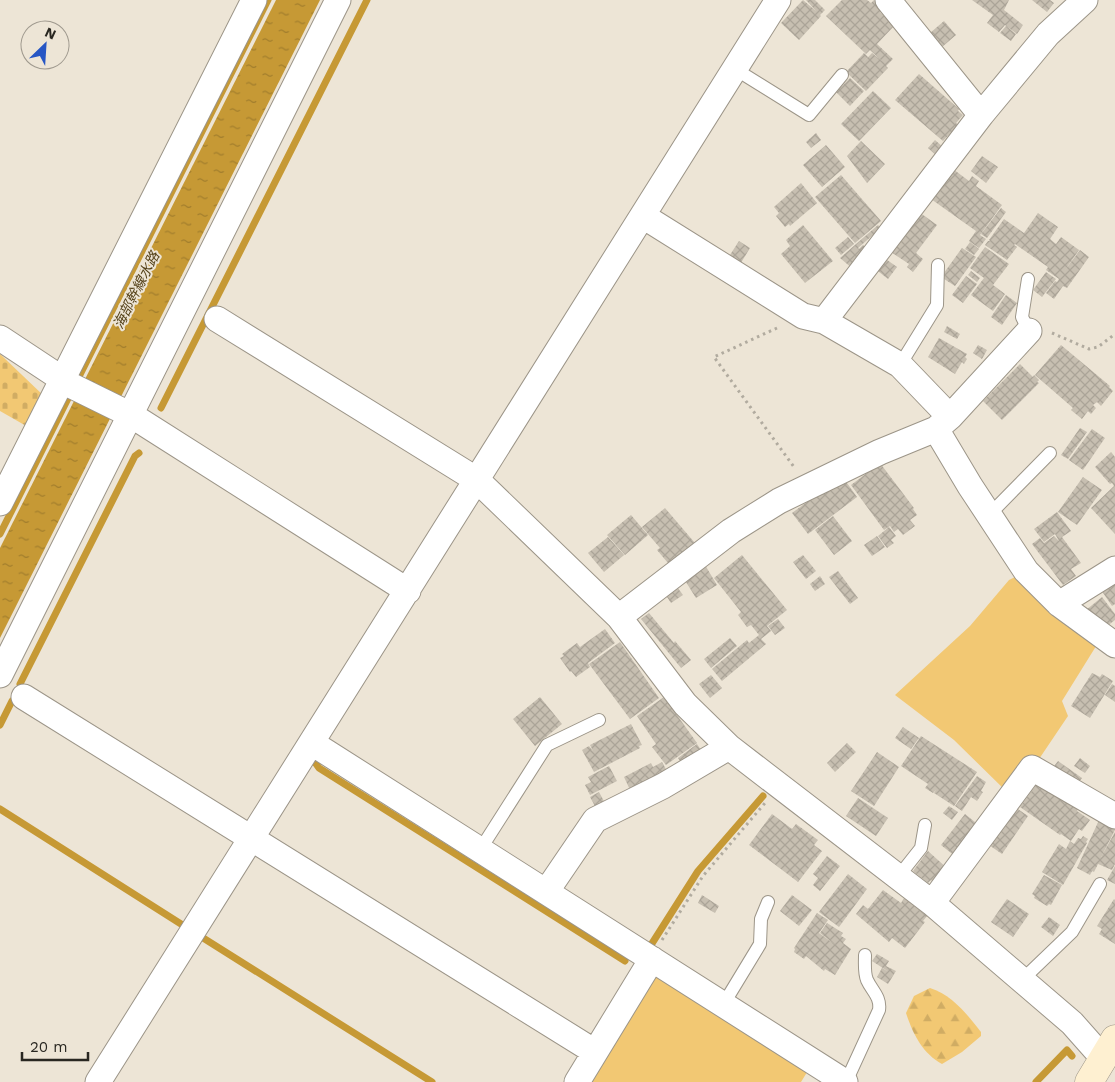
<svg xmlns="http://www.w3.org/2000/svg" width="1115" height="1082" font-family="'Work Sans','Noto Sans JP',sans-serif">
  <style>
    .grass { fill: #f2c873 }
    .forest { fill: url(#forest-firs) }
    .cemetery { fill: url(#cemetery-stones) }
    .water { fill: url(#water-ripples) }
    .lines { fill: none; stroke-linecap: round; stroke-linejoin: round }
    .stream { stroke: #c69935; stroke-width: 7 }
    .building { fill: url(#building-cross-hatch) }
    .lane-casing { stroke: #9c9588; stroke-width: 14 }
    .street-casing { stroke: #9c9588; stroke-width: 27 }
    .secondary-casing { stroke: #9c9588; stroke-width: 29 }
    .path { stroke: #b1ab9f; stroke-width: 3; stroke-dasharray: 2.5 4; stroke-linecap: butt }
    .lane { stroke: #fff; stroke-width: 12 }
    .street { stroke: #fff; stroke-width: 25 }
    .secondary { stroke: #fef0d1; stroke-width: 28 }
    .labels { text-anchor: middle; dominant-baseline: central; stroke-width: 4; stroke-linejoin: round; paint-order: stroke }
    .water-label { font-size: 14px; font-style: italic; fill: #55421a; stroke: #ede5d6 }
  </style>
  <defs>
    <pattern id="forest-firs" width="22" height="20" patternUnits="userSpaceOnUse" patternTransform="scale(1.25)"><rect width="22" height="20" fill="#f2c873"/><path d="M5 1l3.5 6h-7zM16 11l3.5 6h-7z" fill="#d0ac63"/></pattern>
    <pattern id="cemetery-stones" width="16" height="16" patternUnits="userSpaceOnUse" patternTransform="scale(1.25)"><rect width="16" height="16" fill="#f2c873"/><path d="M2 7V4a2 2 0 0 1 4 0v3zM10 15v-3a2 2 0 0 1 4 0v3z" fill="#d0ac63"/></pattern>
    <pattern id="water-ripples" width="26" height="14" patternUnits="userSpaceOnUse" patternTransform="scale(1.25)"><rect width="26" height="14" fill="#c69935"/><path d="M2 4q2-2 4 0t4 0M15 11q2-2 4 0t4 0" fill="none" stroke="#a17d2c"/></pattern>
    <pattern id="building-cross-hatch" width="8" height="8" patternUnits="userSpaceOnUse" patternTransform="scale(1.25)"><rect width="8" height="8" fill="#c7bfb1"/><path d="M0 0l8 8M0 8l8-8" fill="none" stroke="#aba498"/></pattern>
  </defs>
  <rect width="100%" height="100%" fill="#ede5d6"/>
  <path class="grass" d="M1017 576 1098 643 1062 701 1068 716 1035 765 1007 792 954 740 895 695 970 626 1009 580Z
    M650 972 809 1069 801 1082H582Z"/>
  <path class="forest" d="M930 988C952 995 967 1014 981 1032V1036L962 1052 942 1064C922 1053 913 1034 906 1013L914 996Z"/>
  <path class="cemetery" d="M0 354 44 396 28 427 0 411Z"/>
  <path class="water" d="M276 0H320L0 638V548Z"/>
  <g class="lines">
    <path class="stream" d="M161 408 367 0
      M0 534 268 0
      M20 684 135 456 139 453
      M0 725 12 701
      M314 761 319 768 625 961
      M0 809 181 924
      M200 936 432 1082
      M651 945 698 871 763 796
      M1036 1082 1067 1050 1072 1056"/>
  </g>
  <path class="building" d="M803 0 816 11 806 0H815L825 10 820 15 821 16 799 40 781 23Z
    M842 0H867L871 3 874 0 883 9 880 12 894 26 877 44 893 59 886 66 888 68 866 91 846 72 864 53 868 57 854 72 872 53 883 62 870 50 866 54 826 16Z
    M972 0H1009L1004 10 1023 25 1017 34 1005 25 999 32 987 23 993 15Z
    M1032 0H1050L1054 3 1047 12Z
    M944 21 956 35 942 47 930 33Z
    M1006 26 1016 34 1011 41 1000 33Z
    M919 74 959 109 958 111 963 115 956 123 958 125 943 141 895 100Z
    M850 78 864 91 850 106 836 92Z
    M873 91 891 108 859 141 841 124Z
    M816 133 821 140 811 148 806 142Z
    M935 140 944 148 937 156 928 148Z
    M861 141 885 164 867 183 847 156Z
    M826 145 845 167 822 187 803 165Z
    M982 156 998 167 986 183 971 171Z
    M953 169 969 181 972 176 979 181 976 186 1002 205 980 235 986 239 979 248 969 241 976 231 931 199Z
    M841 175 881 221 855 243 815 197Z
    M801 183 817 203 790 226 789 224 785 227 776 216 779 213 774 207Z
    M1001 208 1006 212 987 238 981 234Z
    M919 212 937 225 916 253 923 259 913 272 907 267 909 264 888 250Z
    M1038 213 1058 227 1050 239 1056 244 1061 237 1079 250 1065 270 1080 250 1089 257 1067 288 1063 286 1054 299 1046 293 1055 281 1057 282 1059 279 1046 270 1048 267 1015 244 1014 245 1017 247 1007 260 985 245 988 241H990L989 240 1004 219 1024 233Z
    M803 225 833 261 805 283 781 254 790 246 786 240Z
    M878 225 881 228 858 248 859 249 863 245 869 250 853 269 840 258Z
    M848 237 854 244 841 255 835 248Z
    M739 241 750 248 739 266 728 258Z
    M970 242 979 249 974 255 965 249Z
    M985 247 1009 264 993 285 1005 294 993 311 971 295 984 278 970 268Z
    M962 248 976 257 955 286 941 277Z
    M883 257 897 267 888 279 874 268Z
    M971 271 980 278 977 282 968 275Z
    M1046 272 1056 279 1042 297 1033 290Z
    M966 276 977 284 963 303 952 295Z
    M1006 295 1017 303 1002 325 991 317Z
    M947 326 960 334 957 339 944 332Z
    M939 338 967 354 965 357 967 359 964 364 962 362 955 374 928 357Z
    M978 345 987 350 982 359 973 353Z
    M1061 345 1110 386 1109 387 1113 391 1101 406 1097 402 1093 405 1096 408 1091 414 1088 411 1082 419 1071 410 1073 408 1035 375Z
    M1020 364 1033 377 1034 375 1039 380 1037 382 1039 383 1002 420 983 401Z
    M1080 428 1087 432 1068 459 1061 455Z
    M1092 429 1105 438 1083 470 1069 460Z
    M1111 452 1115 457V534L1091 508 1114 486 1112 483 1110 484 1095 467Z
    M880 463 914 508 913 509 917 515 910 520 915 526 903 535 898 529 894 532 890 526 884 530 851 485Z
    M842 476 857 497 808 534 792 513Z
    M1083 477 1102 490 1077 525 1058 512Z
    M665 508 695 543 673 569 657 550 660 548 642 527Z
    M1057 512 1071 531 1062 537 1081 563 1071 569 1076 576 1063 585 1032 544 1040 538 1044 543 1054 536 1059 541 1055 534 1044 542 1034 529Z
    M631 515 648 535 625 555 607 535Z
    M833 516 852 541 834 555 815 530Z
    M889 527 896 536 891 540 894 543 887 548 878 536Z
    M877 536 885 547 872 556 864 545Z
    M608 537 624 555 604 572 588 553Z
    M742 555 787 610 767 626 771 631 761 639 766 644 722 681 712 669 747 640 749 643 759 635 751 625 747 627 738 615 741 612 714 578Z
    M803 555 816 571 806 579 793 562Z
    M705 565 717 585 696 598 684 579Z
    M838 571 858 598 850 604 829 577Z
    M820 576 825 584 815 591 810 584Z
    M1115 576V604L1112 606 1099 587Z
    M677 587 683 595 671 603 665 594Z
    M1102 597 1115 614V620L1102 630 1086 610Z
    M649 613 674 643 675 641 691 660 681 668 641 619Z
    M778 619 785 628 775 635 768 626Z
    M605 629 615 643 588 663 590 667 576 677 571 671 570 672 560 658 564 656 562 654 577 643 580 647Z
    M730 638 737 646 711 668 704 659Z
    M620 642 659 698 630 719 589 664Z
    M1092 673 1100 677 1102 674 1113 681 1090 718 1071 706Z
    M711 675 722 688 710 698 699 684Z
    M1112 684 1115 686V702L1105 695Z
    M540 697 562 724 535 746 513 719Z
    M664 697 697 743 666 765 652 747 656 744 637 716Z
    M631 724 642 745 639 746 640 748 594 772 582 750 589 746 593 751 590 745Z
    M903 727 919 738 911 749 895 738Z
    M921 736 977 772 954 806 934 793 936 790 933 793 925 788 928 784 901 766Z
    M847 743 856 752 835 772 827 763Z
    M697 744 701 750 682 764 678 758Z
    M877 752 899 767 874 806 851 791Z
    M1080 758 1090 766 1085 773 1074 766Z
    M1058 761 1082 778 1075 787 1051 770Z
    M662 762 667 771 631 792 624 777 651 763 653 767Z
    M609 766 617 781 590 795 585 785 591 782 588 777Z
    M977 776 986 782 981 791 983 792 977 801 971 797 962 811 955 806Z
    M1039 781 1078 809 1077 811 1090 820 1082 831 1079 829 1071 841 1061 834 1060 835 1020 807Z
    M599 792 605 803 596 808 590 797Z
    M858 798 888 818 876 836 846 816Z
    M1012 805 1028 816 1002 854 986 843Z
    M949 806 958 812 952 820 943 813Z
    M772 814 792 829 796 824 818 840 814 845 822 851 798 882 749 845Z
    M965 814 980 826 956 857 941 845Z
    M1100 818 1115 826V830L1101 857 1115 832V864L1112 870 1098 864 1094 872 1092 871 1090 875 1077 868Z
    M1083 836 1088 839 1086 842 1087 843 1063 885 1042 872 1059 844 1066 849 1070 841 1074 844 1078 838 1081 839Z
    M928 851 949 870 937 885 931 880 928 883 913 871Z
    M827 856 840 866 820 891 813 885 818 878 813 874Z
    M1115 866V884L1107 880Z
    M848 874 867 889 839 927 819 912Z
    M1044 875 1062 885 1051 905 1049 904 1047 906 1034 898 1035 896 1032 894Z
    M883 890 901 903 904 898 927 916 923 921 925 922 905 948 892 938 889 942 856 914 863 905 868 909Z
    M702 895 719 906 715 913 698 903Z
    M792 895 812 910 799 926 780 911Z
    M1007 899 1029 914 1013 937 991 922Z
    M1114 899 1115 900V944L1099 934 1102 929 1097 926Z
    M817 913 828 920 819 933 837 946 820 933 827 923 843 933 841 936 846 939 843 943 851 949 835 975 825 969 824 971 806 956 804 959 794 952 795 949 794 948Z
    M1049 917 1060 925 1053 936 1041 927Z
    M877 954 889 961 886 966 896 971 888 984 877 977 882 968 889 972 872 961Z"/>
  <g class="lines">
    <g class="lane-casing">
      <path id="lane" d="M735 69 809 115 842 75
        M1028 279 1022 317 1029 331
        M900 365 937 305 938 265
        M989 515 1050 453
        M480 850 547 745 599 720
        M898 877 921 848 925 825
        M1022 980 1072 932 1100 884
        M723 1005 760 944 761 919 768 902
        M846 1082 879 1010C881 997 872 991 867 980 864 973 865 963 865 955"/>
    </g>
    <g class="street-casing">
      <path id="street" d="M888 0 981 115
        M643 216 803 316 824 321 900 365 950 417
        M217 319 477 480 619 617 685 704 729 747 932 903 1072 1023 1103 1058
        M824 321 981 115 1048 34 1085 0
        M0 338 62 379 66 383 131 415 408 591
        M936 429 970 486 1026 571 1059 604 1115 645
        M0 503 254 0
        M1059 604 1115 569
        M619 617 731 531 779 501 880 452 936 429 950 417 1029 331
        M0 675 338 0
        M24 697 595 1052
        M312 743 845 1082
        M546 892 595 820 663 786 729 747
        M932 903 1032 768 1115 816
        M98 1082 778 0
        M577 1082 652 959"/>
    </g>
    <g class="secondary-casing">
      <path id="secondary" d="M1089 1082 1115 1039"/>
    </g>
    <path class="path" d="M777 328 714 357 794 467
      M1052 333 1089 349 1098 347 1115 334
      M662 940 703 876 765 803"/>
    <use href="#lane" class="lane"/>
    <use href="#street" class="street"/>
    <use href="#secondary" class="secondary"/>
  </g>
  <g class="labels">
    <g class="water-label">
      <text transform="translate(136 290) rotate(-63)">海部幹線水路</text>
    </g>
  </g>
  <g transform="translate(45 45) rotate(25)"><circle r="24" fill="#ede5d6" stroke="#9f998e"/>
  <path d="M0-4L9 19L0 12L-9 19Z" fill="#2656c4"/>
  <text y="-8" font-size="14" font-weight="bold" text-anchor="middle" fill="#292721">N</text>
  </g>
  <path d="M22 1052v8h66v-8" fill="none" stroke="#292721" stroke-width="2.5"/>
  <text x="30" y="1052" font-size="15" fill="#292721" stroke="#ede5d6" stroke-width="4" paint-order="stroke">20 m</text>
</svg>
